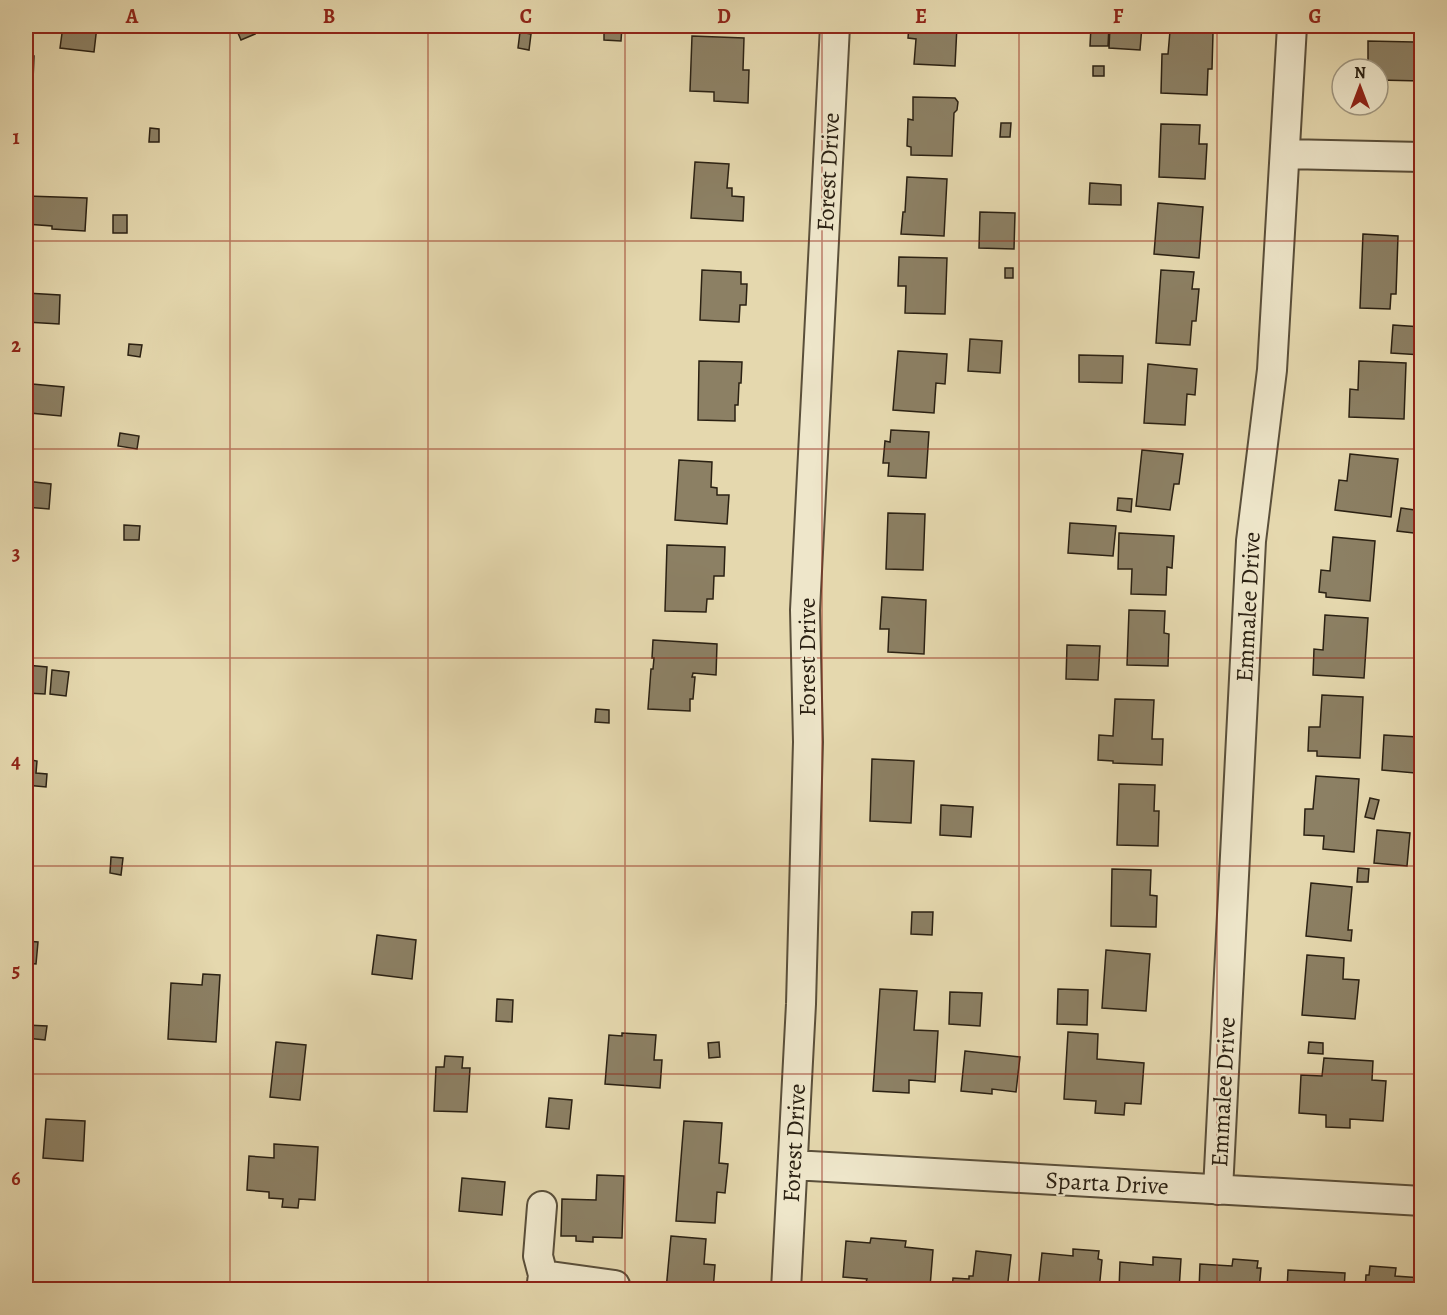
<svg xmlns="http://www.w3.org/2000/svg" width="1447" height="1315" font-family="Alegreya,serif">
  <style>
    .building { fill: #8c8064; stroke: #2b2113; stroke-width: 1.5 }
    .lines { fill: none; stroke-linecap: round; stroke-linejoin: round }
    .minor-casing { stroke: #5a4f3a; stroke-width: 32 }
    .minor { stroke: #eee6ca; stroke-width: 28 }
    .grid { fill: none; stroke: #8f2418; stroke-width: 1.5; stroke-opacity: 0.55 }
    .labels { text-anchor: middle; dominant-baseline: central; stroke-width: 4.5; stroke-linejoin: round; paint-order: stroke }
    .street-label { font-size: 24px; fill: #2b2113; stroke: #eee6ca }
    .neatline { fill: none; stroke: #8f2418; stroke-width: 2 }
    .grid-label { font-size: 20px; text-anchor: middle; font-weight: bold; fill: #8f2418 }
  </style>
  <rect width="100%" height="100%" fill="#e5d8ae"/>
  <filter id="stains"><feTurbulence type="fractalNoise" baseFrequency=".00333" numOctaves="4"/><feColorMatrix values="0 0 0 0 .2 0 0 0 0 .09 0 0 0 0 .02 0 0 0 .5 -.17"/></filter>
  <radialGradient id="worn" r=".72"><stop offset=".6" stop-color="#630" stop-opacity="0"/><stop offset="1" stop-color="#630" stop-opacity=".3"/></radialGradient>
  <path class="building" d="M63 26H97L94 52 60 48Z
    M235 26H251L255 34 241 40Z
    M604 26H622L621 41 604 40Z
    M909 26H957L955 66 914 64 916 39 908 38Z
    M1013 26H1030V29L1013 28Z
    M1091 26H1109L1108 46H1090Z
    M1110 26H1142L1140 50 1109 48Z
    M1170 31 1213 33 1212 69H1208L1207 95 1161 93 1162 54H1168Z
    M520 32 531 34 529 50 518 48Z
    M1414 33H1422V81L1378 80V69H1368V41L1414 42Z
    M692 36 744 38 743 70H749L748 103 714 101V92L690 91Z
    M26 56H34L32 104H26Z
    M1093 66H1104V76H1093Z
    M913 97 955 98 958 102 957 110 954 113 952 156 911 155V147L907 146 908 119 913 120Z
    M1001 123H1011L1010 137H1000Z
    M1161 124 1200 125 1199 144H1207L1205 179 1159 177Z
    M150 128 159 129V142H149Z
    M695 162 729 164 727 188H732V196L744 197 743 221 691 218Z
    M907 177 947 179 944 236 901 234 903 212H905Z
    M1090 183 1121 185V205L1089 204Z
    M27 196 87 198 85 231 52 229V226L26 224Z
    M1158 203 1203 207 1199 258 1154 254Z
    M980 212 1015 213 1014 249 979 248Z
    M113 215H127V233H113Z
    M1363 234 1398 236 1396 294H1391L1390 309 1360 308Z
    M899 257 947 258 945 314 905 313 906 286H898Z
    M1005 268H1013V278H1005Z
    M702 270 741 272V284H747L746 305H740L739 322 700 320Z
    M1161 270 1194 272 1192 289H1199L1196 321H1192L1190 345 1156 343Z
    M26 293 60 295 59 324 26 322Z
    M1393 325 1422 327V355L1391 353Z
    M970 339 1002 341 1000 373 968 371Z
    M129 344 142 345 140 357 128 355Z
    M898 351 947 354 945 384 936 383 934 413 893 410Z
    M1079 355 1123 356 1122 383 1079 382Z
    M699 361 742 362 741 383H739L738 405H735V421L698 420Z
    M1359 361 1406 363 1404 419 1349 417 1350 389 1358 390Z
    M1148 364 1197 369 1195 395 1187 394 1185 425 1144 423Z
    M32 384 64 387 61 416 30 413Z
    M891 430 929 432 926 478 888 476 889 463H883L885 441 890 442Z
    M120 433 139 436 137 449 118 446Z
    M1142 450 1183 454 1179 484H1174L1170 510 1136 506Z
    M1350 454 1398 459 1391 517 1335 510 1339 480 1347 481Z
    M679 460 712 462 711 487 717 488V495H729L727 524 675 520Z
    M26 481 51 484 49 509 26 507Z
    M1118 498 1132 499 1131 512 1117 510Z
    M1401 508 1422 511V534L1397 531Z
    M888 513 925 514 923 570 886 569Z
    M1070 523 1116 526 1113 556 1068 553Z
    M124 525 140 526 139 540H124Z
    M1119 533 1174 536 1172 568 1167 567 1166 595 1131 594 1132 569H1118Z
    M1333 537 1375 541 1370 601 1326 597V593L1319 592 1321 570 1330 571Z
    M667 545 725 547 724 576H714L713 599H707L706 612 665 611Z
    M882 597 926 600 924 654 888 652 889 629H880Z
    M1129 610 1165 611 1164 633 1169 634 1168 666 1127 665Z
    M1325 615 1368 618 1364 678 1313 675 1314 649 1323 650Z
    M653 640 717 644 716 675 693 673 692 677H695L693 699H690V711L648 709 651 669H653L654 658H652Z
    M1067 645 1100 646 1098 680 1066 679Z
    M26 665 47 667 45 694 26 693Z
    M52 670 69 672 66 696 50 694Z
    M1322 695 1363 697 1360 758 1317 756V751H1308L1309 727H1320Z
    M1115 699 1154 700 1152 739H1163L1162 765 1113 763V761L1098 760 1099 735 1113 736Z
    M596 709 609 710V723L595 722Z
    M1384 735 1418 737 1415 773 1382 770Z
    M26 759 37 761 36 773 47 774 46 787 26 785Z
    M872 759 914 761 911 823 870 821Z
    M1316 776 1359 779 1354 852 1323 849 1324 836 1304 835 1305 809H1313Z
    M1119 784 1155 785 1154 811H1159L1158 846 1117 845Z
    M1370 798 1379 800 1374 819 1365 817Z
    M941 805 973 807 971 837 940 835Z
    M1377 830 1410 833 1407 866 1374 863Z
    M26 838H28L26 868Z
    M111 857 123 858 121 875 110 873Z
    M1358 868 1369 869 1368 882H1357Z
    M1112 869 1151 870 1150 895 1157 896 1156 927 1111 926Z
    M1311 883 1352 887 1348 930H1352L1351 941 1306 936Z
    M912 912H933L932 935 911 934Z
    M377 935 416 940 412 979 372 974Z
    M26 941 38 942 36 964 26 963Z
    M1106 950 1150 954 1146 1011 1102 1008Z
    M1307 955 1344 958 1343 979 1359 980 1355 1019 1302 1015Z
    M203 974 220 975 216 1042 168 1039 171 983 202 985Z
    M880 989 917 991 914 1030 938 1031 935 1082 909 1080V1093L873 1091Z
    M1058 989 1088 990 1087 1025 1057 1024Z
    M950 992 982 993 980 1026 949 1024Z
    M497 999 513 1000 512 1022 496 1021Z
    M26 1025 47 1026 45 1040 26 1038Z
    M1068 1032 1098 1034 1097 1059 1144 1063 1141 1104 1125 1103 1124 1115 1095 1113 1096 1101 1064 1099Z
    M622 1033 656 1035 654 1060H662L660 1088 605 1084 609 1035 622 1036Z
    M276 1042 306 1045 300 1100 270 1097Z
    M719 1042 720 1057 709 1058 708 1043Z
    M1309 1042 1323 1043V1054L1308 1053Z
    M965 1051 1020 1057 1016 1092 992 1089V1094L961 1091Z
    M445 1056 463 1057 462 1068H470L467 1112 434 1111 436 1067H444Z
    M1324 1058 1373 1061 1372 1080 1386 1081 1383 1121 1350 1119V1128L1326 1127V1115L1299 1113 1301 1075 1322 1076Z
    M549 1098 572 1100 569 1129 546 1127Z
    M46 1119 85 1121 83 1161 43 1158Z
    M684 1121 722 1123 719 1163 728 1164 725 1193 717 1192 715 1223 676 1221Z
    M274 1144 318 1147 315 1200 299 1199 298 1208 282 1207 283 1199 269 1198V1192L247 1190 249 1156 274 1158Z
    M597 1175 624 1176 622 1238 593 1237V1242L576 1241V1236H561L562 1199 596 1200Z
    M462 1178 505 1182 502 1215 459 1211Z
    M671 1236 706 1239 704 1264 715 1265 713 1290H666Z
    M871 1238 906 1241 905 1247 933 1250 930 1287 866 1282 867 1279 843 1277 846 1241 870 1243Z
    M1073 1249 1099 1251 1098 1259 1102 1260 1099 1290H1038L1042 1253 1073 1256Z
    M976 1251 1011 1255 1007 1290H952L953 1278 969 1279V1276H973Z
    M1153 1257 1181 1259 1179 1290H1119L1120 1262 1153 1265Z
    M1233 1259 1258 1261 1257 1268H1261L1259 1290H1199L1200 1264 1232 1266Z
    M1370 1266 1396 1268 1395 1276 1422 1278V1290H1365L1366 1275H1369Z
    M1288 1270 1345 1273 1344 1290H1287Z"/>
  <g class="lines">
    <g class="minor-casing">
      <path id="minor" d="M1285 154 1422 157
        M793 1165 1422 1201
        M1218 1190 1251 541 1272 370 1292 26
        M542 1206 538 1256 543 1275
        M541 1290 543 1275 615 1285 614 1290
        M786 1290 801 1004 808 742 805 610 835 26"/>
    </g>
    <use href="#minor" class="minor"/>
  </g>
  <path class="grid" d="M230 26V1290M428 26V1290M625 26V1290M822 26V1290M1019 26V1290M1217 26V1290M26 241H1422M26 449H1422M26 658H1422M26 866H1422M26 1074H1422"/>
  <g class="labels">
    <g class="street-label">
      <text transform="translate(828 172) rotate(-87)">Forest Drive</text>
      <text transform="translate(1248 607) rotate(-87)">Emmalee Drive</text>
      <text transform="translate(807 657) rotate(-90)">Forest Drive</text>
      <text transform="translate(1223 1092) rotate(-87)">Emmalee Drive</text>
      <text transform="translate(794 1143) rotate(-87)">Forest Drive</text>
      <text transform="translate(1107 1183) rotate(3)">Sparta Drive</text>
    </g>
  </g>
  <rect width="1447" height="1315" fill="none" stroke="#e5d8ae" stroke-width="66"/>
  <g transform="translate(1360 87)"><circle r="28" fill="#eee6ca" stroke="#a09781" stroke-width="1.5"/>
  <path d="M0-4.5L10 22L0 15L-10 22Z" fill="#8f2418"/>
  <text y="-9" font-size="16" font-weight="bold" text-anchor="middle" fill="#2b2113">N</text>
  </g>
  <rect x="33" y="33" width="1381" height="1249" class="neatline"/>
  <g class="grid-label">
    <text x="132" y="23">A</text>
    <text x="329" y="23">B</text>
    <text x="526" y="23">C</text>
    <text x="724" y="23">D</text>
    <text x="921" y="23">E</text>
    <text x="1118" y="23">F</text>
    <text x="1315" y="23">G</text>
    <text x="16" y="144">1</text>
    <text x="16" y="352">2</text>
    <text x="16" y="560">3</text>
    <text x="16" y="768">4</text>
    <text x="16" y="977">5</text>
    <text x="16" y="1185">6</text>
  </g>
  <rect width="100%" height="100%" filter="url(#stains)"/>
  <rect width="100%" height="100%" fill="url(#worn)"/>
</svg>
